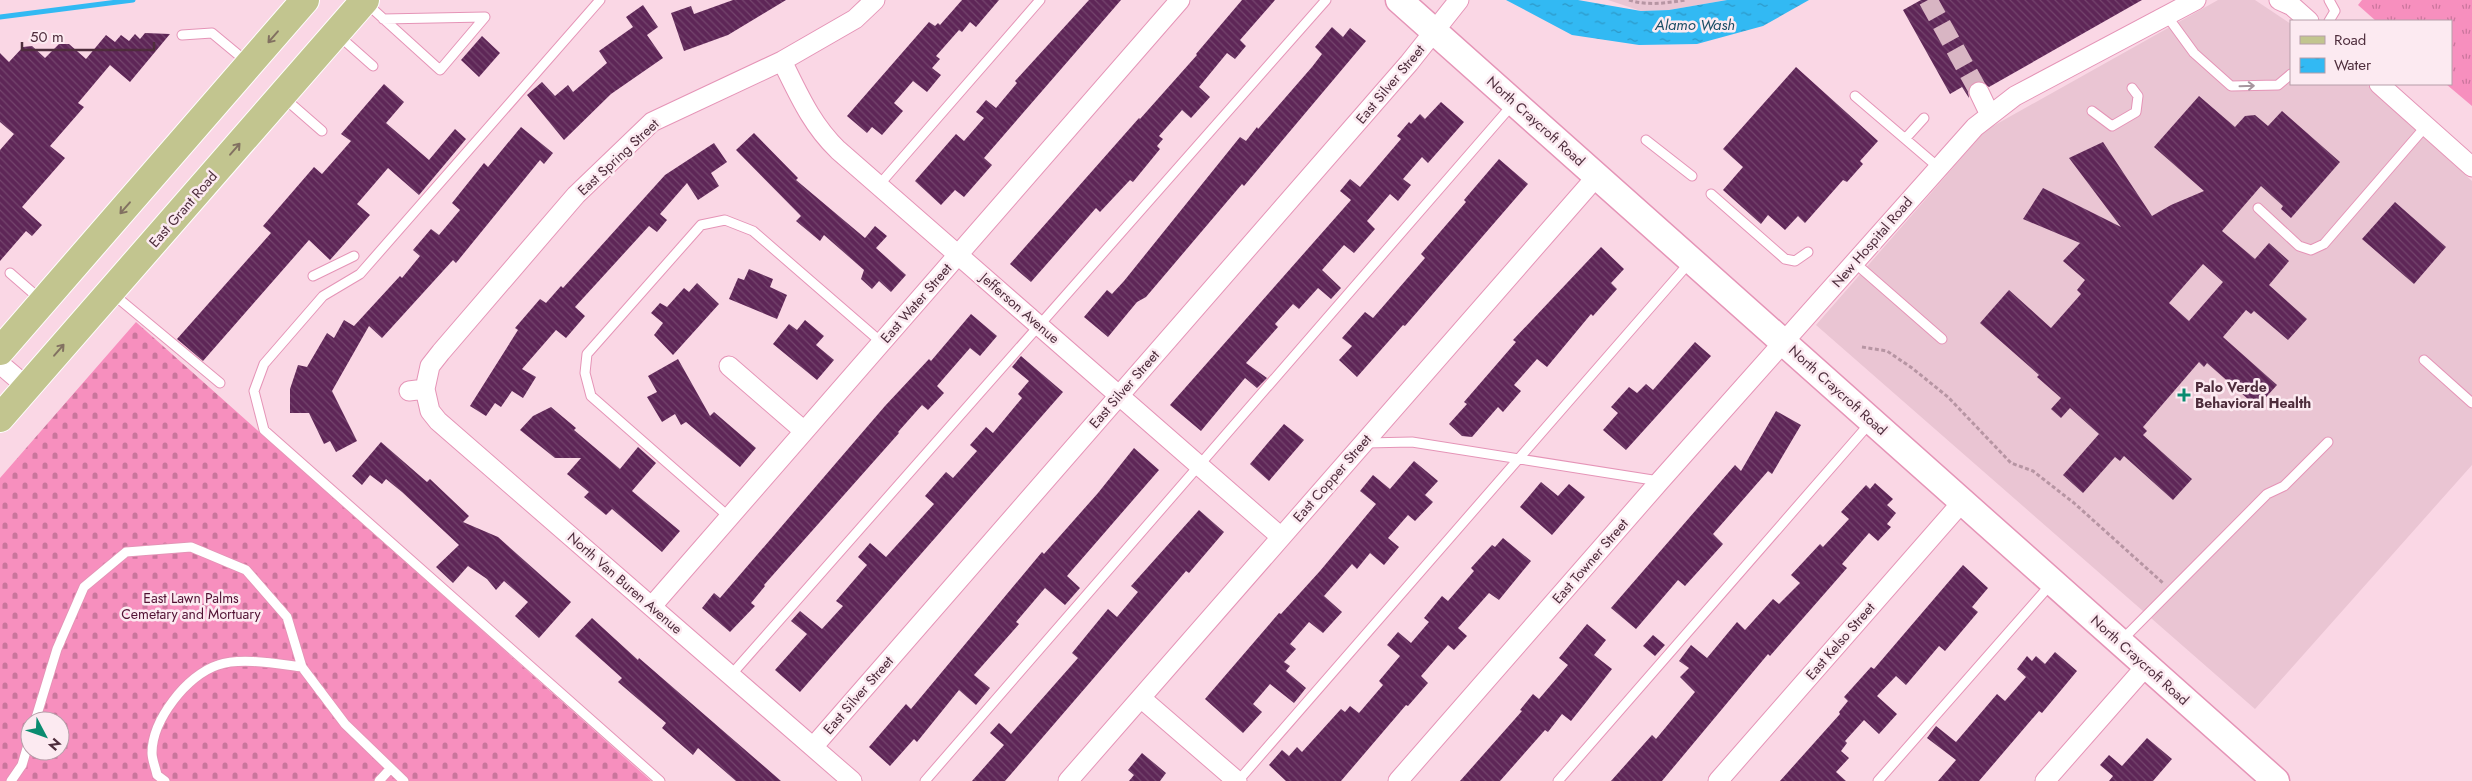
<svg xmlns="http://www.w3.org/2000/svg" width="2472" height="781" font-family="Jost,sans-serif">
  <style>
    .built { fill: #eac5d3 }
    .grass { fill: url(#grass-tufts) }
    .cemetery { fill: url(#cemetery-stones); fill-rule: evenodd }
    .water { fill: url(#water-ripples) }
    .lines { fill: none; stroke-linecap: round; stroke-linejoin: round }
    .stream { stroke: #32b9f3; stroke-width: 5 }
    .building { fill: url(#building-back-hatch); fill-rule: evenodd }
    .street-tunnel { stroke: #d8b5c3; stroke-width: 19; stroke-dasharray: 19 9; stroke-linecap: butt }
    .lane-casing { stroke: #e594b7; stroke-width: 11 }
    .street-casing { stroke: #e594b7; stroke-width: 21 }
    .secondary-casing { stroke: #e594b7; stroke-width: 29 }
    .primary-casing { stroke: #fff; stroke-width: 30 }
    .path { stroke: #b795a3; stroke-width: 3; stroke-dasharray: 4 2.5; stroke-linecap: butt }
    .lane { stroke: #fff; stroke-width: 9 }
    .street { stroke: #fff; stroke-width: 19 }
    .secondary { stroke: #fff; stroke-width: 26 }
    .primary { stroke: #c2c58f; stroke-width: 28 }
    .oneway { stroke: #827161 }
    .oneway2 { stroke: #a6969e }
    .poi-dot { fill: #0b8b70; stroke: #fceaf1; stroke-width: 2 }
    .labels { text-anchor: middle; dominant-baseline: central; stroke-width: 5; stroke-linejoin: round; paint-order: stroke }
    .street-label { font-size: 14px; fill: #4e2d3c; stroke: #fceaf1 }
    .poi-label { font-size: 14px; font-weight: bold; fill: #4e2d3c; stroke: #fceaf1; text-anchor: start }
    .park-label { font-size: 14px; fill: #511133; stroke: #fceaf1 }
    .water-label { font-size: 15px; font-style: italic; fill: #194d65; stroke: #fceaf1 }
  </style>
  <defs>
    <pattern id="grass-tufts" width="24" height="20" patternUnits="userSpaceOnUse" patternTransform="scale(1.25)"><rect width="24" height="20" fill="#f78fbe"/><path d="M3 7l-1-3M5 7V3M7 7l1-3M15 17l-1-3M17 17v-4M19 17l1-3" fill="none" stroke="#ca759c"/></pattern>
    <pattern id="cemetery-stones" width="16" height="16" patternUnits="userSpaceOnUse" patternTransform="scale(1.25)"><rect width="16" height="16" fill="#f78fbe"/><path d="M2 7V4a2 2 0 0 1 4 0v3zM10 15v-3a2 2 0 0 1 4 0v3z" fill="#ca759c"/></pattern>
    <pattern id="water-ripples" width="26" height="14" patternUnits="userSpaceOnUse" patternTransform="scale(1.25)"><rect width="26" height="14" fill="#32b9f3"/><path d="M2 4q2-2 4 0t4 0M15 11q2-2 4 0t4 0" fill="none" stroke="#2d97c6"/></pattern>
    <pattern id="building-back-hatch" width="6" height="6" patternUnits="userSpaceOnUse" patternTransform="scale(1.25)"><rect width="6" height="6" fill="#5e2657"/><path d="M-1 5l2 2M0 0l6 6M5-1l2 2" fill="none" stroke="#74456d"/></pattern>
  </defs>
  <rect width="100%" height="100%" fill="#fad7e5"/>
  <path class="built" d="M1608 0H1727L1669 10 1641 11Z
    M2218 0H2255L2291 24V84H2366L2472 181V465L2255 709 1816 325 1986 130Z"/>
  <path class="grass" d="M2362 0H2472V106L2446 84H2451V21H2376L2358 5Z"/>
  <path class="cemetery" d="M136 322 651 781H0V478ZM30 721H60V751H30Z"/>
  <path class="water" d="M1506 0H1578L1641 11 1669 10 1727 0H1809L1763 26 1697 44 1639 45 1572 35Z"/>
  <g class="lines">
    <path class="stream" d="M0 17 133 0"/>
  </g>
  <path class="building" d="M733 0H786L728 35 684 51 671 13 691 6 694 14Z
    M962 0H999L976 27 970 22 962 32 959 30 936 56 940 59 932 68 941 75 927 92 913 81 894 103 903 111 882 135 872 127 867 133 847 116 929 22 935 26 938 23 940 25Z
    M1089 0H1121L984 158 992 165 964 197 955 190 941 205 915 181 956 134 964 141 984 118 976 112 986 100 996 108 1017 83 1015 81Z
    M1242 0H1275L1240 40 1246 46 1235 59 1227 53 1199 87 1210 97 1191 118 1182 110 1159 136 1163 139 1157 146 1160 149 1133 182 1130 180 1100 212 1096 208 1031 282 1010 264 1139 118 1140 119 1197 55 1196 54Z
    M1921 0H2142L1989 87 1980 81 1974 82 1968 91 1969 98 1962 87 1950 94 1903 10Z
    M643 5 658 27 647 35 663 58 611 94 564 140 527 95 542 82 555 96 568 85 573 92 607 63 599 51 633 27 626 17Z
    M1332 27 1343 37 1350 28 1366 41 1244 186 1242 184 1146 297 1137 302 1108 337 1084 317 1107 290 1112 294 1124 281 1240 137 1246 141 1257 127 1258 129 1312 67 1322 54 1315 47Z
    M145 33 170 34 130 82 110 65 78 103 84 107 50 146 65 158 22 207 42 225 32 236 26 231 0 261V150L14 134 0 122V53L9 62 23 47 32 46 45 58 59 44H69L86 59 106 35 115 42 121 35 129 41 135 34 140 39Z
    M482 36 500 53 479 77 461 60Z
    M1796 67 1878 141 1860 161 1863 164 1847 182 1843 180 1805 223 1798 216 1785 230 1768 215 1761 224 1723 190 1743 167 1723 149Z
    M384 84 404 102 386 123 429 160 455 129 466 139 419 195 388 168 357 204 370 215 330 260 309 240 203 361 177 339 271 233 263 226 314 167 322 174 351 141 341 134Z
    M2199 96 2235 127 2245 116 2255 115 2268 126 2282 111 2340 162 2291 218 2281 209 2283 206 2261 186 2222 231 2255 259 2269 243 2289 261 2269 285 2307 319 2288 340 2254 311 2251 314 2246 310 2223 337 2277 385 2257 407 2207 363 2204 367 2199 362 2143 427 2147 431 2143 435 2192 479 2173 500 2124 456 2120 461 2115 457 2083 493 2063 475 2099 434 2070 408 2061 418 2051 409 2061 398 2037 377 2039 375 1980 323 2009 290 2051 328 2081 294 2077 290 2085 280 2063 261 2080 243 2023 219 2043 188 2121 227 2069 158 2103 142 2152 216 2171 205 2204 191 2154 147ZM2203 264 2223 282 2189 321 2169 303Z
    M1441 102 1464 122 1428 163 1422 157 1403 179 1411 185 1398 201 1390 194 1367 221 1375 229 1354 253 1344 245 1322 270 1341 288 1331 299 1318 288 1299 309 1293 304 1275 324 1278 327 1246 363 1267 378 1257 388 1245 378 1201 431 1170 405 1351 200 1340 191 1350 179 1360 187 1401 139 1397 136 1409 122 1411 124 1420 114 1425 119Z
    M521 127 553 153 544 164 540 160 456 263 453 260 382 338 369 326 332 391 357 441 336 452 330 441 324 444 309 413H290V389L298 365 307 367 327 333 334 338 344 320 354 326 400 276 402 278 420 256 413 250 431 229 439 235 460 210 452 203 484 163 488 167Z
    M754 133 798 178 796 180 865 238 875 226 887 236 876 248 906 275 891 292 879 281 872 289 861 279 864 270 824 235 820 241 796 221 801 216 736 150Z
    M714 143 727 162 711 173 719 186 698 200 687 183 660 214 667 220 657 232 649 226 575 307 585 316 566 338 556 330 522 369 536 377 523 398 512 391 501 407 495 403 486 416 470 406 518 330 515 328 540 299 546 303 561 286 563 288 665 175Z
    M1499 159 1528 184 1405 326 1403 325 1357 377 1339 360 1352 346 1342 338 1365 312 1373 318 1425 258 1421 254 1466 202 1464 200Z
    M2395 202 2446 247 2414 284 2362 239Z
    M1601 247 1624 269 1611 283 1617 289 1593 316 1591 314 1547 367 1537 359 1514 385 1521 391 1503 412 1498 407 1472 437 1462 436 1449 424 1467 404 1464 402 1516 342 1513 340Z
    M749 269 773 279 770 287 787 295 777 319 729 299 738 278 744 280Z
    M697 283 719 304 673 355 654 335 663 323 651 313 660 303 667 307 684 288 689 292Z
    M971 314 997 336 980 356 970 348 937 386 944 393 928 410 922 405 898 432 899 433 764 585 765 586 751 603 755 606 730 632 702 608 714 593 720 598 885 406 929 359 931 361Z
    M805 320 824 336 816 345 834 360 817 380 773 344 789 324 797 330Z
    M1695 342 1711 356 1626 450 1603 430 1618 413 1611 407 1629 387 1637 393 1646 384 1653 390Z
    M1021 356 1063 392 800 692 775 670 807 634 791 621 800 611 822 629 843 606 836 601 867 565 858 557 870 543 886 557 934 504 925 496 946 472 953 478 977 451 970 445 986 427 993 433 1022 398 1018 394 1029 381 1012 367Z
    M678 359 710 416 714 412 756 448 740 467 686 422 681 425 675 414 662 422 647 397 657 392 648 376Z
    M551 407 576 428 574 430 620 469 638 447 656 463 632 491 680 531 662 552 612 509 606 515 584 497 589 492 567 474 581 458H555L520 430 533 416Z
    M1776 411 1801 425 1772 474 1768 471 1713 534 1723 544 1685 586 1678 580 1636 629 1611 608 1735 465 1741 471Z
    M1284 424 1304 440 1269 481 1250 464Z
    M381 442 427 482 430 479 469 516 463 522 498 537 571 602 539 638 515 616 528 602 504 581 496 590 487 579 468 566 453 583 436 567 459 545 402 492 386 479 382 484 370 475 362 485 352 476Z
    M1134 448 1159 470 1067 576 1080 588 1065 605 1045 588 1016 622 1019 624 974 675 990 688 976 705 959 690 917 742 914 739 890 766 869 747 906 704 911 709 1042 552 1044 554 1098 493Z
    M1414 461 1438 481 1425 495 1433 502 1415 521 1408 515 1388 538 1399 547 1384 565 1370 553 1357 569 1352 564 1324 596 1342 612 1323 633 1309 622 1290 644 1296 649 1284 662 1290 666 1286 671 1306 688 1294 703 1270 684 1253 704 1262 712 1243 733 1205 699 1279 613 1281 614 1320 571 1376 504 1360 491 1373 475 1390 489Z
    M1541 482 1558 496 1569 484 1585 497 1552 535 1520 507Z
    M1875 483 1893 499 1887 505 1896 513 1887 524 1891 527 1878 541 1869 533 1842 564 1847 568 1770 656 1768 654 1662 781H1611L1652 735 1656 739 1695 692 1680 677 1689 668 1679 661 1691 645 1707 658 1737 622 1745 630 1773 599 1779 604 1800 583 1791 575 1820 544 1823 547 1849 519 1841 512 1866 485 1870 489Z
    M1199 510 1224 532 1189 573 1186 571 1005 781H972L1004 745 990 733 999 723 1011 734 1078 658 1072 653 1108 609 1117 617 1138 592 1131 586Z
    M1503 538 1531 561 1499 600 1489 593 1458 628 1467 636 1454 650 1448 645 1421 676 1428 683 1408 706 1406 705 1341 781H1286L1269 765 1282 750 1289 756 1297 747 1302 752 1341 709 1345 712 1350 706 1359 713 1383 685 1379 681 1400 656 1387 645 1398 632 1411 643 1429 622 1424 618 1442 596 1448 601 1474 571 1471 568 1492 545 1495 547Z
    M1963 565 1988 588 1972 607 1978 612 1945 651 1939 646 1906 685 1896 676 1877 696 1897 714 1879 734 1864 720 1845 741 1847 743 1841 751 1849 758 1836 772 1846 781H1780L1840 714 1839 712 1848 701 1844 697 1871 667 1874 669Z
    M592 618 638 660 639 658 781 781H736L698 748 693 755 662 728 666 723 618 682 622 678 575 636Z
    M1587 624 1606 640 1594 655 1612 669 1587 701 1571 721 1562 714 1548 732 1545 730 1500 781H1460L1522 711 1520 710 1533 694 1539 699 1568 665 1559 658Z
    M1653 635 1665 645 1655 656 1643 646Z
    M2055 652 2077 671 2042 713 2039 711 1979 781H1938L1956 760 1927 738 1936 726 1956 742 1997 694 2005 701 2026 677 2017 669 2027 656 2032 661 2036 656 2045 664Z
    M2147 738 2172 759 2153 781H2109L2113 776 2100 765 2109 755 2122 766Z
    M1142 753 1166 773 1160 781H1129L1134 775 1128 770Z"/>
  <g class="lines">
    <path class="street-tunnel" d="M1928 0 1979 92"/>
    <g class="lane-casing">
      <path id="lane" d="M600 0 360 274 323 296 264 364 254 391 264 430 660 781
        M2329 0 2335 11 2329 21
        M366 3 440 70 485 17 383 19
        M2167 16 2194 53 2231 86 2278 85 2291 74
        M182 35 212 33 247 62
        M338 35 373 66
        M1855 96 1938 167
        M283 97 322 131
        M2092 111 2112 126 2136 112 2138 96 2132 88
        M1905 139 1924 118
        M1646 140 1692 176
        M879 185 1040 0
        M1711 194 1785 259 1795 261 1808 252
        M2258 208 2299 246 2311 250 2324 244 2426 126
        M1855 263 1942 339
        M10 273 41 300
        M313 276 354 256
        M113 294 220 383
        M2424 360 2472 403
        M1366 443 1412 442 1659 481
        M729 517 591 396 585 373 587 354 701 225 725 220 753 231 881 342
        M2122 640 2267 494 2284 486 2328 442
        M731 675 1326 0
        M35 721 57 649 84 587 126 552 191 547 246 570 287 617 302 667 345 724 404 781
        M11 781 22 765 30 738
        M165 781 157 775C156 769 152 760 152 753 152 720 187 675 218 665 241 657 278 664 302 667
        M379 781 390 769
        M925 781 1513 104
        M1238 781 1690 262
        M1558 781 1870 423
        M1878 781 2051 584"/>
    </g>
    <g class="street-casing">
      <path id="street" d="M2279 0 2292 6 2309 21
        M782 61C798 93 811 124 838 150L1281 537
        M2379 84 2472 167
        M1979 92 1990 115
        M0 364 27 387
        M729 366 804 431
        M425 389 430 366 441 352 576 195 652 122 782 61 855 19 875 0
        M409 391 425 389 430 411 438 421 852 781
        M652 606 1180 0
        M1141 698 1237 781
        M813 747 1409 63 1459 0
        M1068 781 1597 176
        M1398 781 1660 481 1975 127 2015 96 2196 0
        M1718 781 1963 501
        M2045 781 2147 665"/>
    </g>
    <g class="secondary-casing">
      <path id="secondary" d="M1399 0 2276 781"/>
    </g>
    <g class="primary-casing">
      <path id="primary" d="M0 351 305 0
        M0 418 365 0"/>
    </g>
    <path class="path" d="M1629 0C1648 6 1666 3 1686 0
      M1862 347 1887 351 1912 368 1948 397 2011 463 2033 471 2074 503 2163 583"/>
    <use href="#lane" class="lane"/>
    <use href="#street" class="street"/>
    <use href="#secondary" class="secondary"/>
    <use href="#primary" class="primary"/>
  </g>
  <defs><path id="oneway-shaft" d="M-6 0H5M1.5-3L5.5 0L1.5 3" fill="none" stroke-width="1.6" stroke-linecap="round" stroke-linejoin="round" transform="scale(1.25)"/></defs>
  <g class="oneway">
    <use href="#oneway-shaft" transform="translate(273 37) rotate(131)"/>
    <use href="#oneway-shaft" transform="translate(235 149) rotate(-49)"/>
    <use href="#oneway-shaft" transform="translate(125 208) rotate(131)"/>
    <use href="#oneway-shaft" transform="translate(59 350) rotate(-49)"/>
  </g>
  <use class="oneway2" href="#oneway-shaft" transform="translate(2247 86) rotate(-2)"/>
  <path class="poi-dot" d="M2181.5 387.5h5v5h5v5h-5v5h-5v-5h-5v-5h5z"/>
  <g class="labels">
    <g class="street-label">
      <text transform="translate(1390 84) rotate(-50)">East Silver Street</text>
      <text transform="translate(1536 121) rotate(42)">North Craycroft Road</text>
      <text transform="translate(618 157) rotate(-43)">East Spring Street</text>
      <text transform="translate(183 209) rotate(-49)">East Grant Road</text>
      <text transform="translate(1872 242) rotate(-49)">New Hospital Road</text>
      <text transform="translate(916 303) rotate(-49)">East Water Street</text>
      <text transform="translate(1020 308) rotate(41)">Jefferson Avenue</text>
      <text transform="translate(1124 389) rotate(-49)">East Silver Street</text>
      <text transform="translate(1838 390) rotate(42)">North Craycroft Road</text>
      <text transform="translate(1332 478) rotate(-49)">East Copper Street</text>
      <text transform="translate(1590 561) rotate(-49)">East Towner Street</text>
      <text transform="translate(625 583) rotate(41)">North Van Buren Avenue</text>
      <text transform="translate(1840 641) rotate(-49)">East Kelso Street</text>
      <text transform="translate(2140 660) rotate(42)">North Craycroft Road</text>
      <text transform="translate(858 695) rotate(-49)">East Silver Street</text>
    </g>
    <g class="poi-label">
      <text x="2195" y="387">Palo Verde<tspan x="2195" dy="16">Behavioral Health</tspan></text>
    </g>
    <g class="park-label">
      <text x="191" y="598">East Lawn Palms<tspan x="191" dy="16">Cemetary and Mortuary</tspan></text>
    </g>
    <g class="water-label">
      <text x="1695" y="25">Alamo Wash</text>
    </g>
  </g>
  <rect x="2290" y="20" width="162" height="65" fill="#fceaf1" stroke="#b69ea9"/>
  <rect x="2300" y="36" width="25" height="8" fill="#c2c58f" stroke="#b69ea9"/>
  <text x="2334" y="45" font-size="15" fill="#4e2d3c">Road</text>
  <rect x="2300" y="58" width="25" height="15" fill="url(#water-ripples)" stroke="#b69ea9"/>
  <text x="2334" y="70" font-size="15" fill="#4e2d3c">Water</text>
  <g transform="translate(45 736) rotate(131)"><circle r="24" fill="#fceaf1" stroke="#b69ea9"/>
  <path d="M0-4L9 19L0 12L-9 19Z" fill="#0b8b70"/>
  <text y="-8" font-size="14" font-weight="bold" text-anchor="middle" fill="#4e2d3c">N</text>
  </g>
  <path d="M22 42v8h132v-8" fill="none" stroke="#4e2d3c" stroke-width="2.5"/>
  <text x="30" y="42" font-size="15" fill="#4e2d3c" stroke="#fceaf1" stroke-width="4" paint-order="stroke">50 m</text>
</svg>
